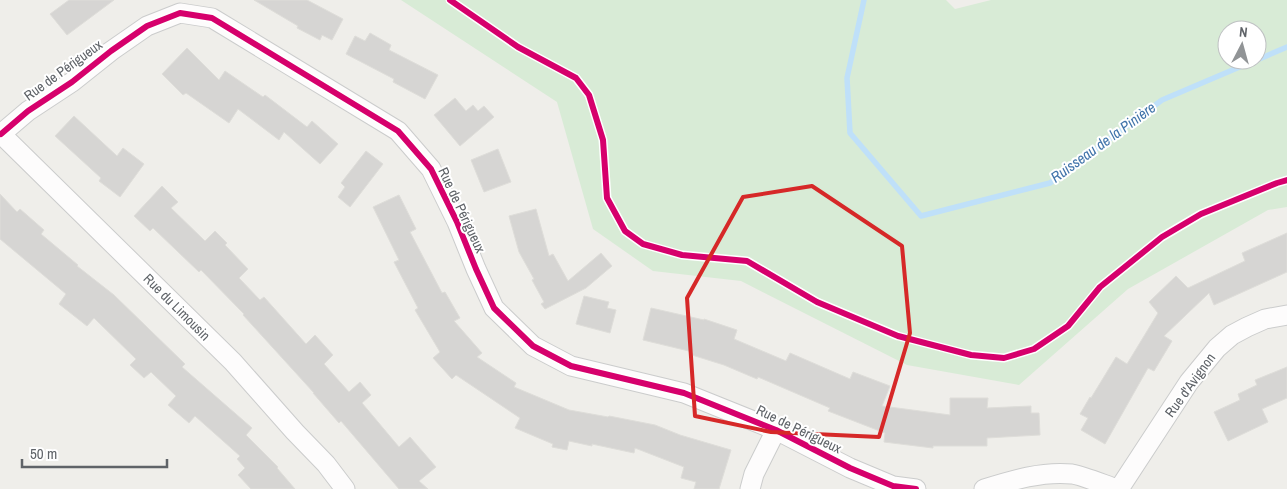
<svg xmlns="http://www.w3.org/2000/svg" width="1287" height="489" font-family="'Archivo Narrow',sans-serif">
  <style>
    .green { fill: #d8ebd6; fill-rule: evenodd }
    .lines { fill: none; stroke-linecap: round; stroke-linejoin: round }
    .stream { stroke: #bfe0f9; stroke-width: 5.5 }
    .building { fill: #d6d5d3; stroke: #deddd9 }
    .street-casing { stroke: #cbcccc; stroke-width: 21 }
    .street { stroke: #fdfcfc; stroke-width: 19 }
    .cycleway-casing { stroke: #fff; stroke-width: 9 }
    .cycleway { stroke: #d6006c; stroke-width: 6 }
    .marked { fill: none; stroke: #d62828; stroke-width: 4; stroke-linejoin: round }
    .labels { text-anchor: middle; dominant-baseline: central; stroke-width: 4; stroke-linejoin: round; paint-order: stroke }
    .street-label { font-size: 14px; fill: #5f6368; stroke: #fff }
    .water-label { font-size: 15px; font-style: italic; fill: #4174aa; stroke: #fff }
  </style>
  <rect width="100%" height="100%" fill="#efeeea"/>
  <path class="green" d="M401 0H946L955 9 991 0H1287V207L1268 210 1128 289 1019 385 907 365 741 281 653 271 593 229 557 102ZM1227 30H1257V60H1227Z"/>
  <g class="lines">
    <path class="stream" d="M864 0 847 78 850 133 921 216 1050 183 1162 100 1256 60
      M1257 60 1287 47"/>
  </g>
  <path class="building" d="M69 0H114L67 35 50 14Z
    M254 0H307L343 19 332 40 322 35 320 40 297 28 298 26Z
    M370 33 391 45 389 50 438 75 425 99 393 82 394 79 346 54 355 36 365 41Z
    M187 48 219 80 225 71 263 97 265 95 307 127 312 121 338 144 320 164 284 132 279 140 238 109 229 123 186 93 183 95 162 74Z
    M455 98 466 111 473 105 478 111 484 106 494 117 460 146 434 115Z
    M74 116 117 156 123 148 144 164 120 197 99 181 101 178 55 136Z
    M498 149 511 182 484 192 471 160Z
    M366 151 383 164 350 207 338 197 345 187 341 183Z
    M162 186 178 202 171 208 205 241 215 231 227 243 225 245 248 269 239 278 260 300 264 297 306 344 315 335 333 355 324 364 349 392 360 382 371 395 362 403 399 447 410 437 436 467 419 481 428 489H399L341 421 339 423 313 393H314L243 315 244 314 201 270 199 272 153 228 150 231 134 216Z
    M0 194 17 212 20 209 44 230 41 234 78 265 77 266 114 295 185 364 182 367 252 428 246 435 278 467 277 468 295 489H251L238 475 245 468 237 459 240 456 195 416 189 423 168 405 176 396 151 372 144 378 130 365 136 359 94 318 87 326 59 304 66 294 0 239Z
    M399 195 416 229 410 232 442 293 445 292 460 318 454 321 482 353 477 357 516 383 514 387 569 410 608 417 609 416 655 425 680 435 731 450 719 489H694L696 482 681 478 684 467 635 448 634 453 592 444V446L569 441 567 450 552 447 553 444 515 428 520 418 456 375 452 379 433 358 440 352 415 310 418 308 394 262 399 260 373 207Z
    M536 209 549 256 553 254 568 281 601 253 612 266 586 288 545 309 541 304 544 302 532 280 534 279 519 252 509 216Z
    M1287 233V272L1214 305 1209 293 1164 336 1172 341 1154 371 1148 368 1105 444 1081 430 1088 418 1080 414 1090 397 1091 398 1116 357 1127 364 1158 313 1149 302 1176 276 1188 288 1245 261 1242 253Z
    M584 296 609 302 607 308 616 310 610 333 576 324Z
    M651 308 704 320V319L737 330 734 339 786 361 790 353 850 379 853 372 890 386 882 406 950 415V398H988L987 408 1031 406V413H1039L1040 435 987 438V446H933V448L884 442 885 433 828 411 830 408 758 377 757 379 724 365 692 355 693 352 643 340Z
    M1287 367V398L1262 409 1268 422 1228 441 1214 412 1240 400 1238 394 1257 385 1255 380Z"/>
  <g class="lines">
    <g class="street-casing">
      <path id="street" d="M0 133 233 362 295 432 326 464 345 489
        M1 134 28 111 72 82 111 51 147 26 180 13 212 18 398 131 431 169 457 222 476 269 494 308 533 346 571 366 684 393 776 430 850 468 893 486 916 489
        M750 489 754 474 776 430
        M984 489C1013 480 1042 471 1072 474 1084 476 1105 485 1117 489
        M1119 489 1189 382 1217 348 1232 335 1247 327 1265 319 1287 315"/>
    </g>
    <use href="#street" class="street"/>
    <g class="cycleway-casing">
      <path id="cycleway" d="M450 0 518 47 576 78 589 95 603 140 607 198 625 231 643 244 682 255 747 261 817 302 898 336 971 355 1004 358 1034 349 1068 326 1100 287 1162 237 1201 214 1277 183 1287 180
        M1 134 28 111 72 82 111 51 147 26 180 13 212 18 398 131 431 169 457 222 476 269 494 308 533 346 571 366 684 393 776 430 850 468 893 486 916 489"/>
    </g>
    <use href="#cycleway" class="cycleway"/>
  </g>
  <path class="marked" d="M812 186 902 246 910 333 879 437 771 432 695 416 687 298 743 197Z"/>
  <g class="labels">
    <g class="street-label">
      <text transform="translate(63 70) rotate(-36)">Rue de Périgueux</text>
      <text transform="translate(462 210) rotate(65)">Rue de Périgueux</text>
      <text transform="translate(177 307) rotate(45)">Rue du Limousin</text>
      <text transform="translate(1190 385) rotate(-54)">Rue d'Avignon</text>
      <text transform="translate(799 429) rotate(26)">Rue de Périgueux</text>
    </g>
    <g class="water-label">
      <text transform="translate(1103 142) rotate(-36)">Ruisseau de la Pinière</text>
    </g>
  </g>
  <g transform="translate(1242 45) rotate(6)"><circle r="24" fill="#ffffff" stroke="#bfc1c3"/>
  <path d="M0-4L9 19L0 12L-9 19Z" fill="#919496"/>
  <text y="-8" font-size="14" font-weight="bold" text-anchor="middle" fill="#5f6368">N</text>
  </g>
  <path d="M22 459v8h145v-8" fill="none" stroke="#5f6368" stroke-width="2.5"/>
  <text x="30" y="459" font-size="15" fill="#5f6368" stroke="#ffffff" stroke-width="4" paint-order="stroke">50 m</text>
</svg>
